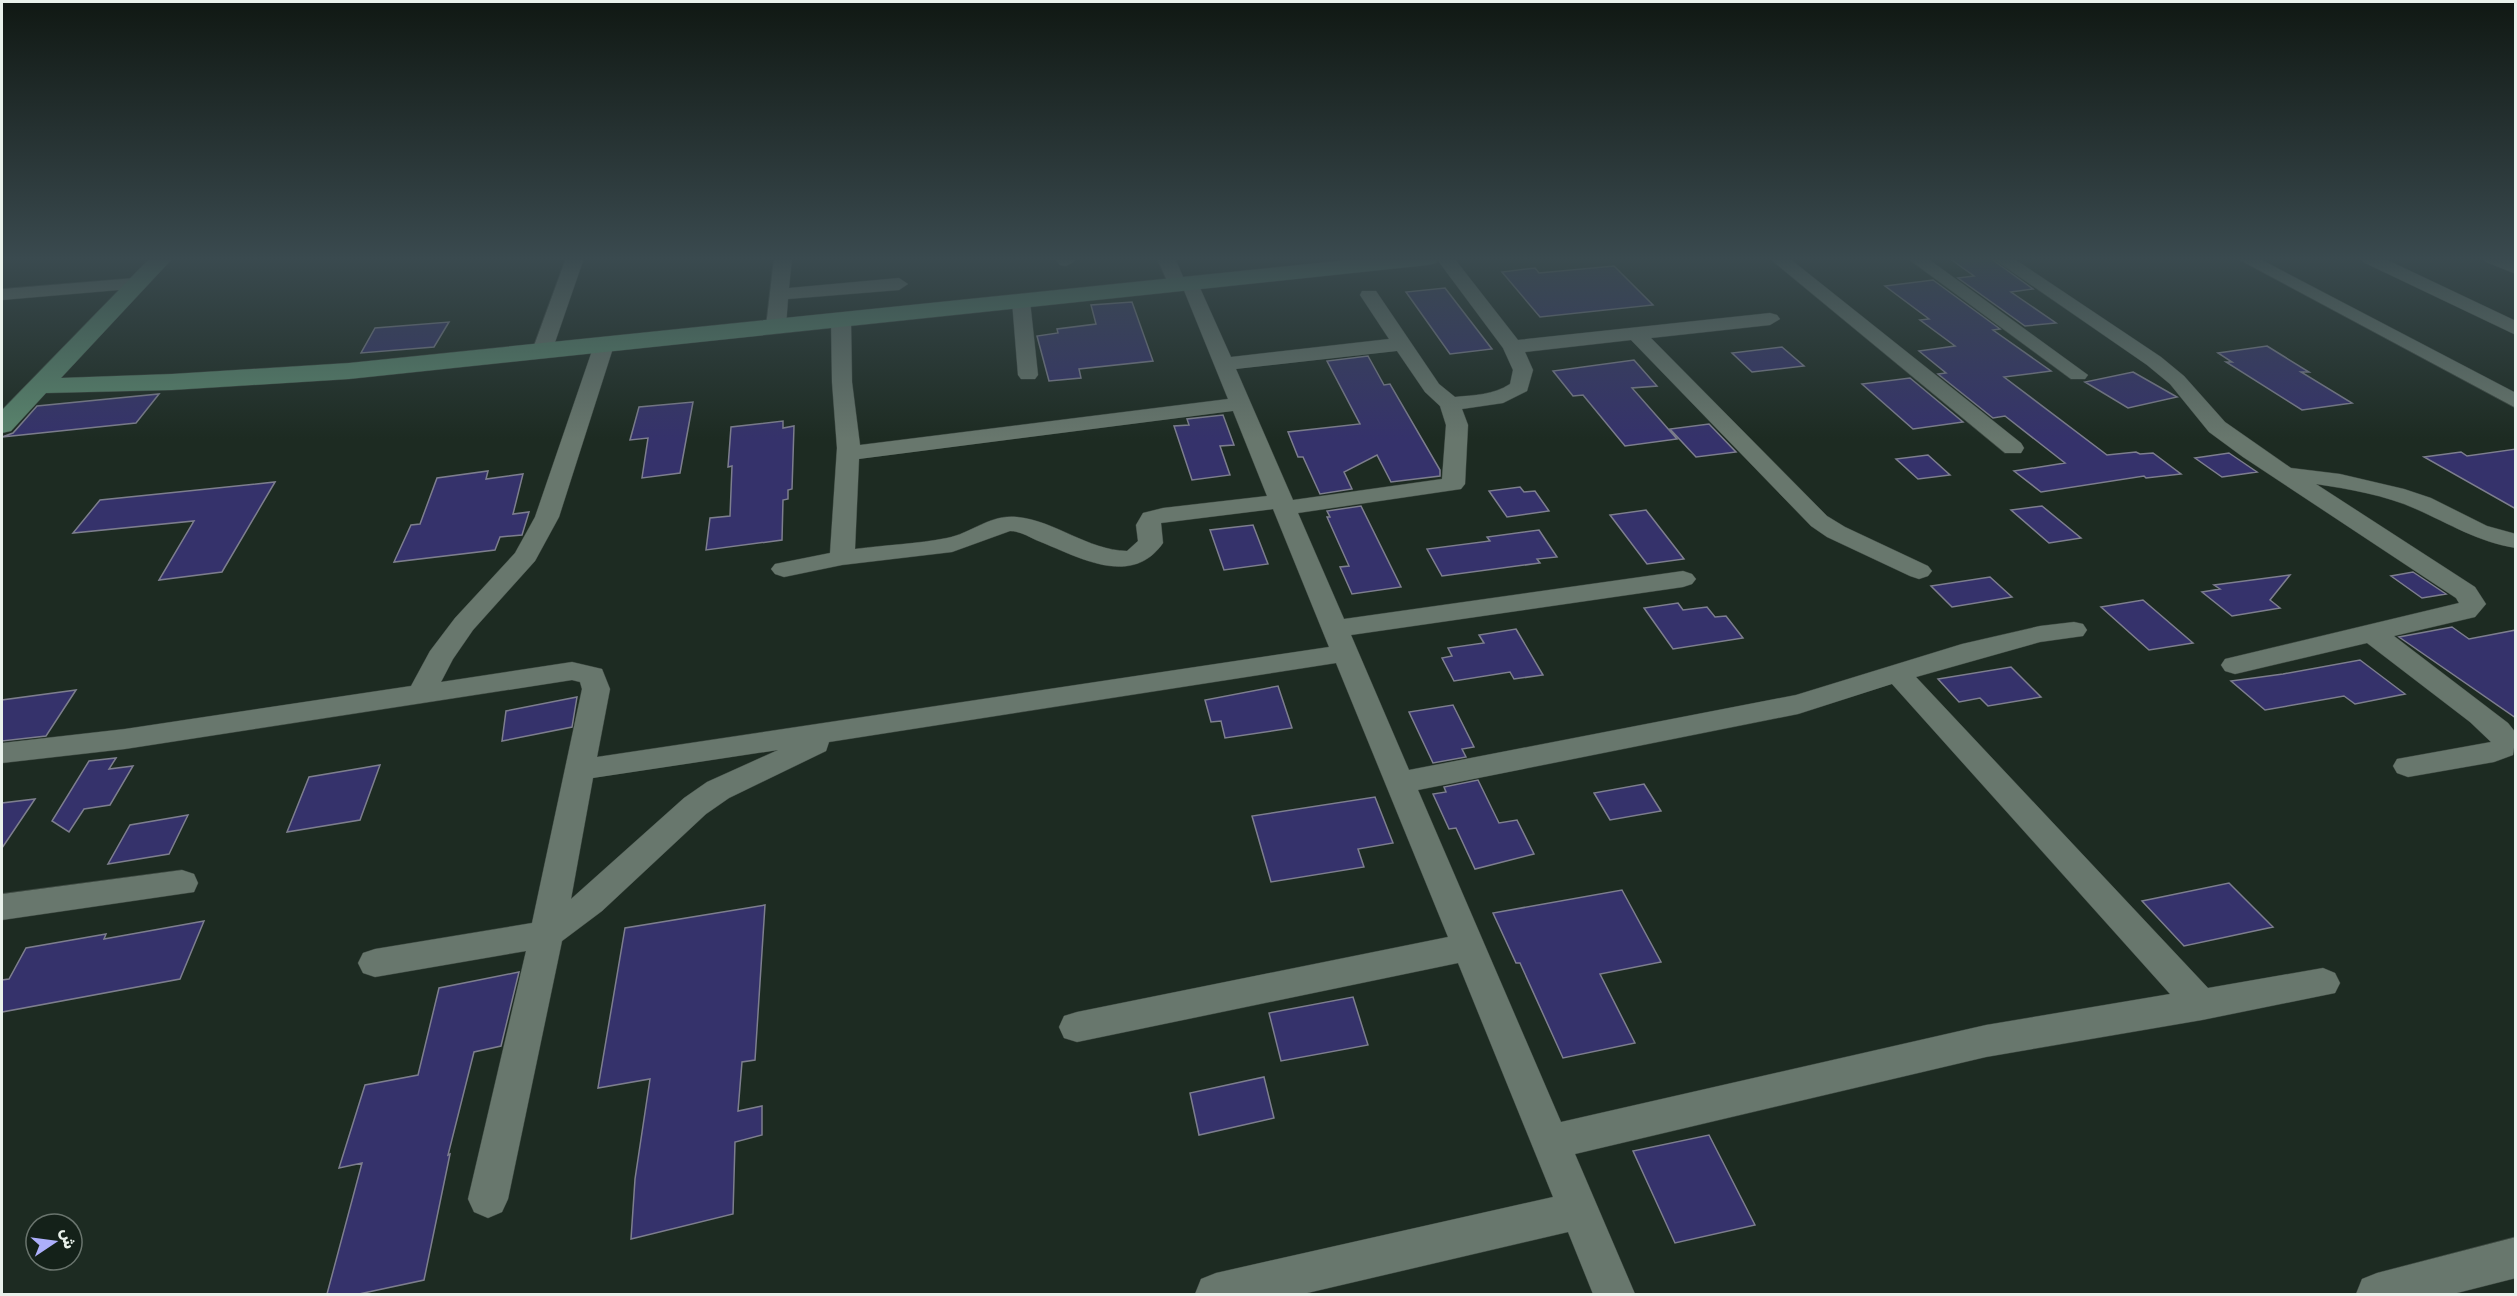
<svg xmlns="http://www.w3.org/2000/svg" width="2517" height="1296" font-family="Rubik,Cairo,sans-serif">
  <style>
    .building { fill: #35326b; stroke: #7d7e8e; stroke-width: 1.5 }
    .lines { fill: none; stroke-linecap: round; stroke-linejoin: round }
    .minor-casing { stroke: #3d4841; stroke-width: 1 }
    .secondary-casing { stroke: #3d4841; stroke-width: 1 }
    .minor { fill: #68776d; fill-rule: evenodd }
    .secondary { fill: #5a856d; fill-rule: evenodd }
  </style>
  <rect width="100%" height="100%" fill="#1d2b22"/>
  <path class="building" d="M1949 258H1990L2033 289 2011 292 2056 323 2025 326 1958 278 1974 276Z
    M1614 266 1653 305 1540 317 1502 272 1535 268 1539 273Z
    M1933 280 2000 329 1993 330 2051 371 2004 377 2107 455 2136 452 2140 454 2153 453 2181 474 2146 478 2144 476 2041 492 2014 471 2065 463 2005 416 1993 418 1938 374 1946 373 1919 351 1955 346 1920 320 1929 319 1885 286Z
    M1445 288 1492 349 1450 354 1406 292Z
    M1132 302 1153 361 1079 369 1081 378 1049 381 1037 336 1058 333 1057 329 1096 324 1091 305Z
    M449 322 434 347 361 353 375 328Z
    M2267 346 2309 372H2301L2352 403 2302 410 2226 362H2232L2218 353Z
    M1782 347 1804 366 1752 372 1732 353Z
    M1368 356 1384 385 1390 384 1440 470V476L1391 482 1377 455 1344 472 1352 489 1320 494 1303 457H1298L1288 432 1360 424 1327 361Z
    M1634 360 1657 386 1632 388 1677 439 1625 446 1583 395 1573 396 1553 371Z
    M2133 372 2177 397 2128 408 2085 382Z
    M1910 378 1963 422 1913 429 1862 384Z
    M159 394 136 423 2 437 13 433 37 406Z
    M693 402 680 473 642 478 648 438 630 440 639 407Z
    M1223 415 1234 445 1220 446 1230 475 1192 480 1174 426 1189 425 1187 419Z
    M783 421V428L794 426 792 489 788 490V499L783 500 782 540 706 550 710 518 730 516 732 466 728 467 731 427Z
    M1709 424 1736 452 1696 457 1670 429Z
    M2516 449V509L2424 457 2461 452 2467 456Z
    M2229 453 2257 472 2222 477 2195 458Z
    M1928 455 1950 475 1918 479 1896 459Z
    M488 471 486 479 523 474 513 514 529 512 522 535 500 537 495 550 394 562 411 525 420 524 437 478Z
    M275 482 222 572 159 580 194 521 73 533 100 500Z
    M1520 487 1524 492 1535 491 1549 511 1507 517 1489 491Z
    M1361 506 1401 587 1352 594 1340 567 1349 566 1327 517H1330L1327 511Z
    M2042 506 2081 538 2049 543 2011 510Z
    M1646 510 1684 559 1647 564 1610 515Z
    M1253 525 1268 564 1224 570 1210 530Z
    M1539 530 1557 557 1537 559 1540 563 1442 576 1427 549 1490 541 1487 537Z
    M2413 572 2446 594 2422 598 2391 576Z
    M2290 575 2270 600 2280 608 2232 616 2202 592 2220 589 2214 585Z
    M1990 577 2012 597 1952 607 1931 586Z
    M2143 600 2193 643 2149 650 2101 607Z
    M1678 603 1683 610 1707 607 1715 617 1726 616 1743 638 1673 649 1644 608Z
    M2452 627 2469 639 2516 630V718L2399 637Z
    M1516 629 1543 675 1514 679 1510 672 1454 681 1442 658 1452 656 1448 648 1484 643 1479 635Z
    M2360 660 2405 694 2355 704 2344 696 2265 710 2231 681 2283 674Z
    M2011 667 2041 697 1988 706 1980 698 1959 702 1938 679Z
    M1278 686 1292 728 1225 738 1221 721 1211 722 1205 700Z
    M76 690 46 736 2 741V700Z
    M577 697 572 727 502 741 506 711Z
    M1453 705 1474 747 1462 749 1466 757 1433 763 1409 712Z
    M116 758 109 769 133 766 110 805 84 809 69 832 52 821 89 761Z
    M380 765 360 820 287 832 309 777Z
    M1478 780 1499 823 1517 820 1534 854 1475 869 1456 828 1449 829 1433 794 1446 792 1444 787Z
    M1644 784 1661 811 1610 820 1594 793Z
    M1375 797 1393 843 1358 849 1364 867 1271 882 1252 816Z
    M35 799 2 848V803Z
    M188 815 169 854 108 864 130 825Z
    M2229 883 2273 927 2184 946 2142 901Z
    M1622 890 1661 962 1600 974 1635 1043 1563 1058 1520 963H1516L1493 913Z
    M765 905 755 1060 742 1062 738 1111 762 1106V1135L735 1142 733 1214 631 1239 635 1179 650 1079 598 1088 625 928Z
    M204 921 180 979 2 1012V980L9 979 26 948 106 934 104 939Z
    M519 972 501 1046 474 1052 448 1155 450 1154 424 1280 359 1294H327L362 1163 339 1168 365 1085 418 1075 439 988Z
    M1353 997 1368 1045 1281 1061 1269 1013Z
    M1264 1077 1274 1118 1199 1135 1190 1093Z
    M1709 1135 1755 1225 1675 1243 1633 1151Z"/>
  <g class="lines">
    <g class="minor-casing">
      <path id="minor" d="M566 258H584L552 351 549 355H535L532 351Z
        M774 258H792L789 288 899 278 908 284 899 290 788 299 786 326 776 332 766 326Z
        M1056 258H1074L1075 261 1066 266 1060 265Z
        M1157 258H1175L1184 279H1196L1231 357 1389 339 1360 295 1362 291H1376L1439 384 1455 397C1474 395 1493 395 1510 384L1513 370 1503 348 1436 258H1454L1518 340 1770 313 1777 315 1780 319 1770 325 1651 338 1827 516 1845 527 1928 566 1932 571 1928 576 1919 579 1910 576 1827 537 1811 526 1631 340 1525 352 1533 370 1527 391 1503 403 1462 409 1468 425 1465 484 1461 489 1298 513 1344 619 1683 571 1692 574 1696 579 1692 584 1683 587 1351 635 1409 770 1796 695 1962 644 2040 626 2074 622 2083 624 2087 630 2083 636 2040 642 1916 677 2208 988 2323 968 2335 973 2340 983 2335 993 2202 1020 1986 1057 1575 1154 1635 1294H1593L1568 1232 1303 1294H1195L1201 1279 1216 1273 1553 1197 1458 963 1077 1042 1064 1038 1059 1027 1064 1016 1077 1012 1448 937 1336 663 829 742 826 751 729 798 706 814 602 911 562 941 508 1199 502 1212 488 1218 474 1212 468 1199 526 951 375 977 363 973 358 963 363 953 375 949 532 923 582 689 580 682 572 680 125 749 2 763V743L125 729 411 686 430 651 455 618 515 553 535 517 594 345 597 341H611L614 345 559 517 535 561 473 630 453 659 441 682 572 662 602 669 610 689 597 757 1329 647 1273 509 1161 523 1163 543C1131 589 1077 556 1036 540 1028 536 1019 531 1010 531L952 552 842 565 784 577 775 574 771 569 775 564 830 553 837 448 832 382 831 320 834 316 841 314 851 320 852 382 860 445 1228 399 1183 288H1170ZM1397 351 1425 392 1440 406 1446 425 1442 479 1293 500 1236 369ZM1233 411 1267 496 1163 508 1143 513 1136 525 1138 541 1127 551C1087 550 1056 521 1017 517 990 514 972 533 947 538 917 544 885 545 855 549L859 459ZM1892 684 2170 994 1986 1025 1561 1122 1418 790 1798 714ZM778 750 707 782 684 798 571 899 593 778Z
        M1769 258H1789L2021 443 2024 448 2021 453H2005Z
        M1907 258H1927L2088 375 2085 379H2071Z
        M1992 258H2013L2161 357 2184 376 2225 422 2291 468 2340 474 2404 489 2431 498 2487 526 2516 534V548C2478 542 2450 524 2416 509 2385 495 2349 489 2316 484L2475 587 2486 604 2475 617 2394 636 2508 723 2516 733 2513 755 2494 762 2408 777 2397 773 2393 766 2397 759 2491 742 2470 722 2367 643 2235 674 2225 671 2221 665 2225 659 2459 603 2456 598 2243 457 2209 432 2170 384 2147 365Z
        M2236 258H2258L2516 393V408Z
        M2360 258H2383L2516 321V335L2363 262Z
        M2483 258H2506L2516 262V274L2486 262Z
        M135 278 142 280 144 284 142 288 2 300V289Z
        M1021 295 1030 301 1038 375 1035 379H1021L1018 375 1012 301Z
        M182 870 194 874 198 883 194 892 2 920V894Z
        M2516 1237V1278L2453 1294H2356L2362 1279 2377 1273Z"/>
    </g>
    <g class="secondary-casing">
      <path id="secondary" d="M150 258H173L61 378 172 374 349 363 1366 258H1439L1436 263 1428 265 349 379 172 390 46 393 11 431 2 433V410Z"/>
    </g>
    <use href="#minor" class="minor"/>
    <use href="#secondary" class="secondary"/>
  </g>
  <linearGradient id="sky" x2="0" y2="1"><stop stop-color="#101813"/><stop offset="0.59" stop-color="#3a4a4f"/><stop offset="1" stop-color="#3a4a4f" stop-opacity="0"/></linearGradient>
  <rect width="2517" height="439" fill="url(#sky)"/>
  <rect width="2517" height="1296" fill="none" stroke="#e9f1eb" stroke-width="6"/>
  <g transform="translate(54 1242) rotate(77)"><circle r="28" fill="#142119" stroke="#69746d" stroke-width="1.5"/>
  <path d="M0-4.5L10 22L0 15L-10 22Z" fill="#adaffb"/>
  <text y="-9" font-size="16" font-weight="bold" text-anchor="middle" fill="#e9f1eb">ش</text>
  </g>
</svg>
